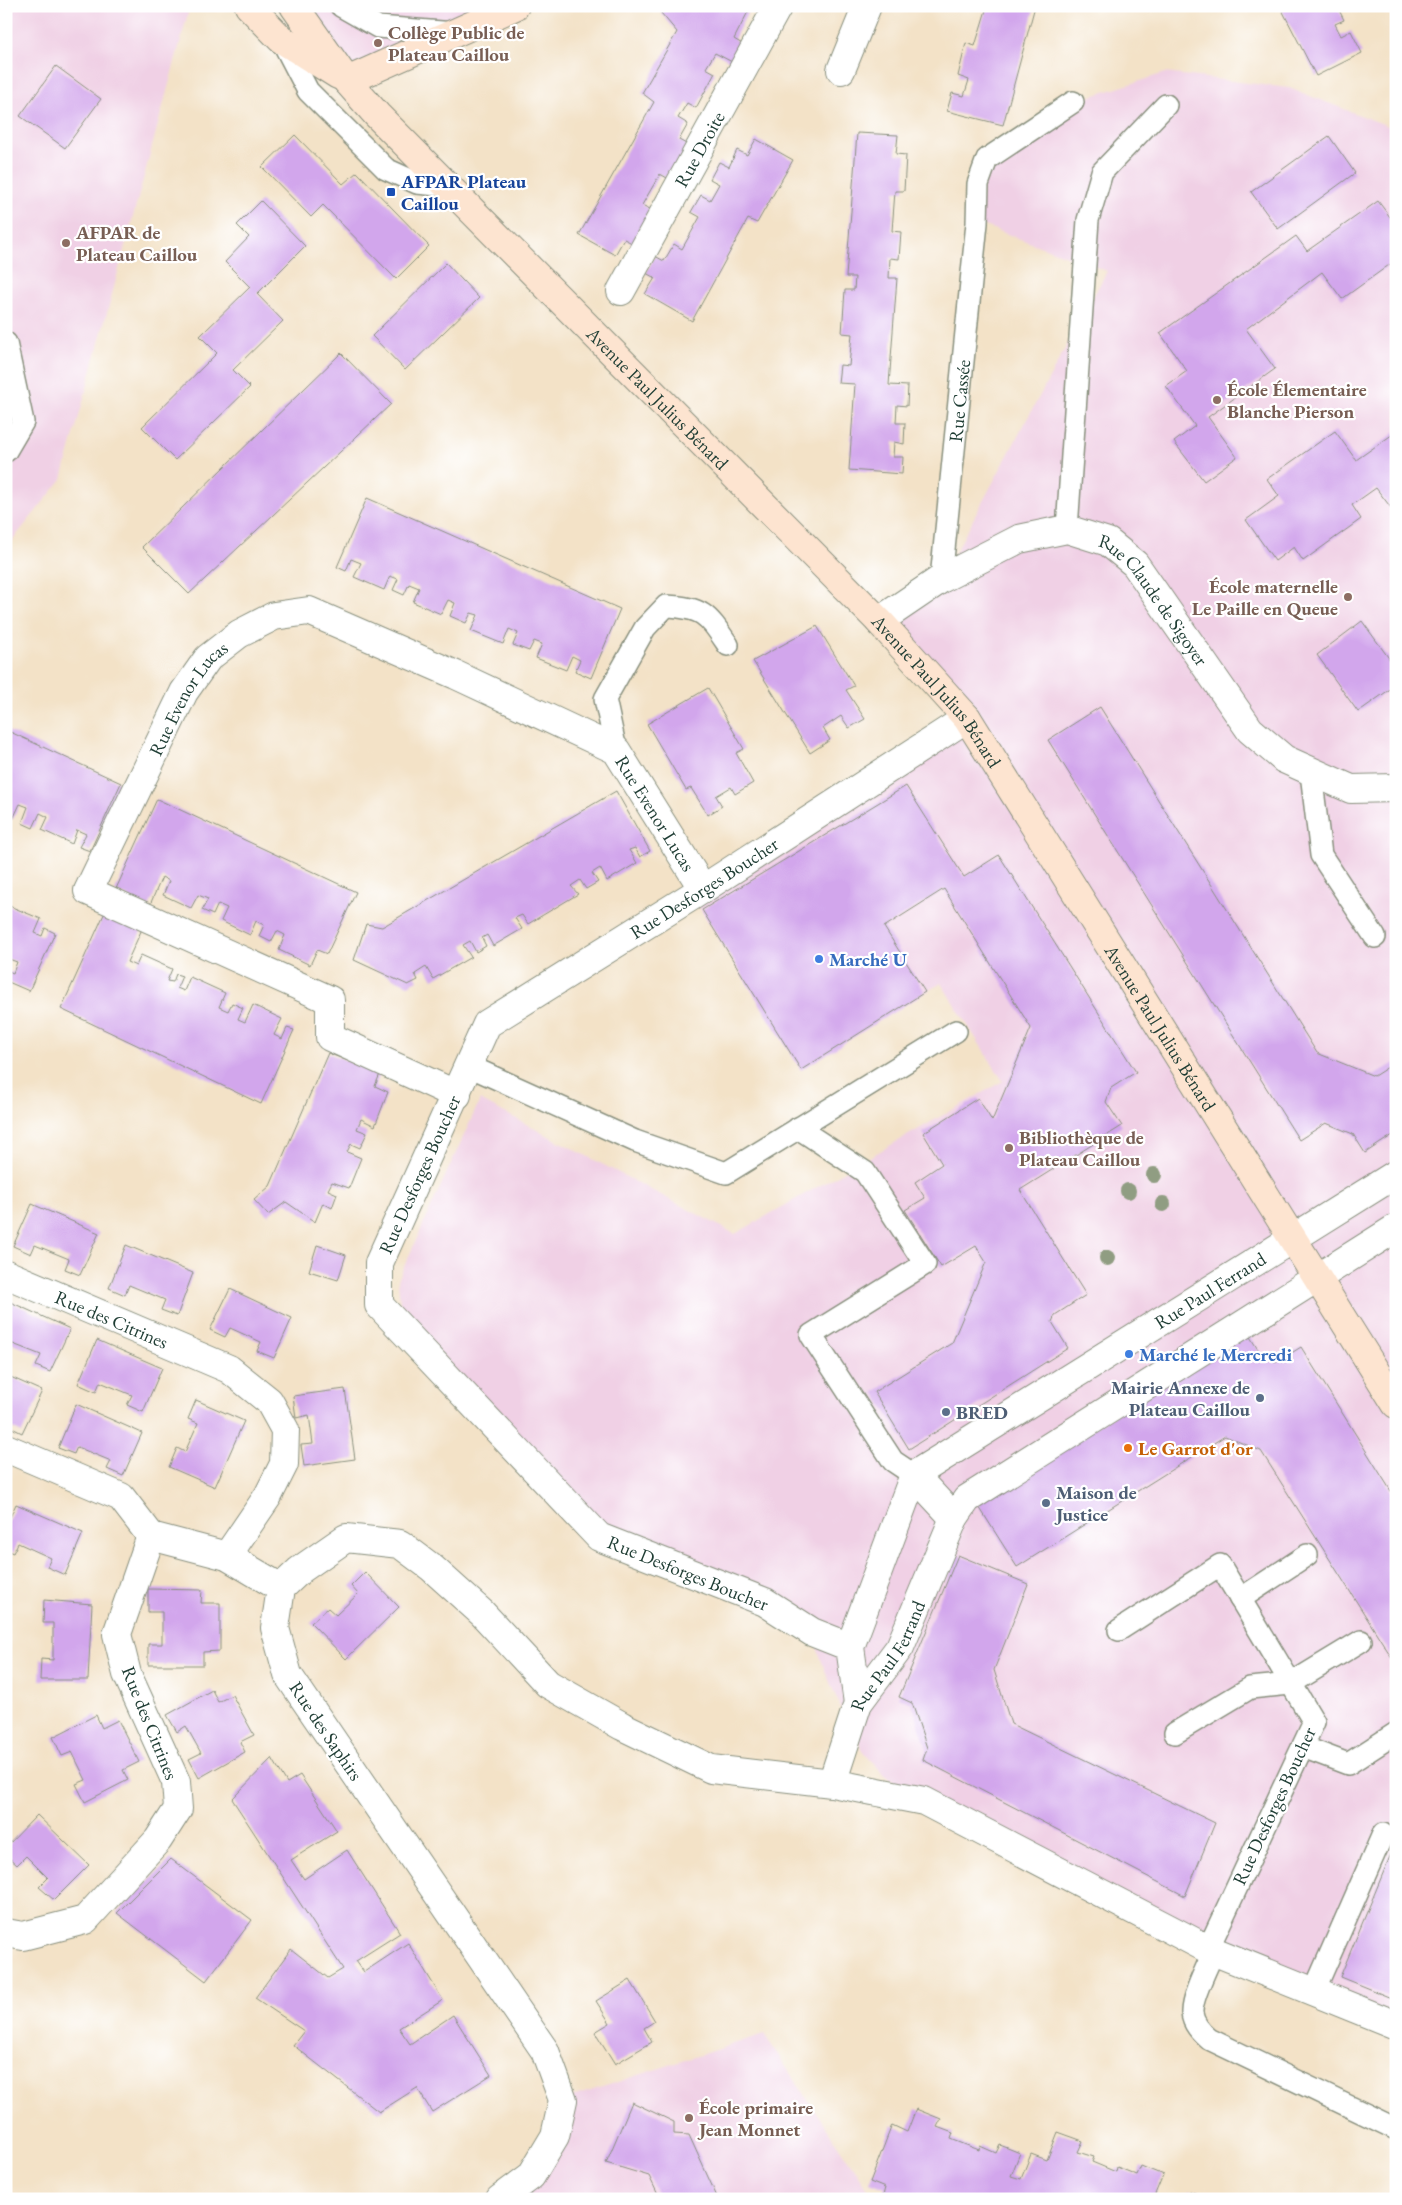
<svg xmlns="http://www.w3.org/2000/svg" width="1402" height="2205" font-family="'EB Garamond',serif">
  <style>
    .built { fill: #f0d0e5 }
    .building { fill: #d2a6ec }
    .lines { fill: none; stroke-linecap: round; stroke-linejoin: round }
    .lane-casing { stroke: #89907e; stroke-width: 24 }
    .street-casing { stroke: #89907e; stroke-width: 30 }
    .secondary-casing { stroke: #89907e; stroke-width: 30 }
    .lane { stroke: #fff; stroke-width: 21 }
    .street { stroke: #fff; stroke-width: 28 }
    .secondary { stroke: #fde4d0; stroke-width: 28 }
    .tree { fill: #909d82 }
    .education-dot { fill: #8d6e63; stroke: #fff; stroke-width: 2 }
    .transit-dot { fill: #1a4fb4; stroke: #fff; stroke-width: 2 }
    .shop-dot { fill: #3f7fe0; stroke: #fff; stroke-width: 2 }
    .service-dot { fill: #5c6f8a; stroke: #fff; stroke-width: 2 }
    .food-dot { fill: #e8710a; stroke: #fff; stroke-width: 2 }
    .labels { text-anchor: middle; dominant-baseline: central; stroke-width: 4.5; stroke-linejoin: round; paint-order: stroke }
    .education-label { font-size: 19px; font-weight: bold; fill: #785e54; stroke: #fff; text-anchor: start }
    .street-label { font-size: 19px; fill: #1f3d34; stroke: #fff }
    .transit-label { font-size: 19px; font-weight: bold; fill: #164399; stroke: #fff; text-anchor: start }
    .shop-label { font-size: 19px; font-weight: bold; fill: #366cbe; stroke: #fff; text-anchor: start }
    .service-label { font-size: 19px; font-weight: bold; fill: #4e5e75; stroke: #fff; text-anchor: start }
    .food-label { font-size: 19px; font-weight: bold; fill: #c56008; stroke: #fff; text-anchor: start }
  </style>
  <rect width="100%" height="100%" fill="#fff"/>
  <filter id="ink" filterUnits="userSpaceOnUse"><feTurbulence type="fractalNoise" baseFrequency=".02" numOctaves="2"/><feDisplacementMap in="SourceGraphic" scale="10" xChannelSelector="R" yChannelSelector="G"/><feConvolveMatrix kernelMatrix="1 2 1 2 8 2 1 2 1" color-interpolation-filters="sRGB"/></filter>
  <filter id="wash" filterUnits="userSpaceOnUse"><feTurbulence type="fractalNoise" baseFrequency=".0096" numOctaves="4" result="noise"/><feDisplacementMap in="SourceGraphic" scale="20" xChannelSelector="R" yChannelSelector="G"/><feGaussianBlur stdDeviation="1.12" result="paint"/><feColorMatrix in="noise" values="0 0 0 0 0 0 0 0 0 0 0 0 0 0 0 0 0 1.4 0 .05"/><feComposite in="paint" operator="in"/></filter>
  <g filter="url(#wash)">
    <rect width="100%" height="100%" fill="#f3e2c7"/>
    <path class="built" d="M6 6H190L62 479 6 548Z
      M294 6H515L347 81Z
      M1165 73 1289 88 1396 129V2025L924 1801 889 1779 866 1755 847 1723 824 1668 812 1632 599 1537 401 1316 398 1280 480 1100 735 1234 1003 1081 941 983 801 1070 692 896 967 718 879 621 941 579 1107 271 977 223 987 159 1073 102Z
      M764 2034 874 2199H500L531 2176 563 2100Z"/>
    <g id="blocks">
      <path class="building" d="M665 6H751L734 39 744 45 734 63 715 53 706 68 715 73 696 108 687 103 678 118 688 124 679 140 688 145 669 179 660 174 642 205 652 210 634 244 624 239 615 255 579 235 654 102 642 93 677 32 661 13Z
        M973 6H1035L1003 125 947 111 952 93 964 96 969 80 958 76 966 43 975 46 986 10Z
        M1280 6H1337L1344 20 1335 24 1341 36 1351 31 1362 53 1316 76Z
        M56 66 101 99 65 148 20 116Z
        M857 133 898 135 896 154 906 155 904 191H895L892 231 901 232 899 259 890 258 889 278H897L889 385 908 386 907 406 897 405 896 423H905L904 444 894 442 893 457H903L902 474 849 470 855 384 838 383 840 365 849 366 852 334 842 333 845 290H854L855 277H846Z
        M295 135 343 184 357 172 429 246 396 279 323 205 311 217 262 167Z
        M1329 136 1355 173 1278 229 1251 192Z
        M756 139 793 160 757 223 748 219 692 321 645 294 655 278 646 273 655 256 664 261 674 244 682 249 700 217 691 212 701 195 710 200 719 184 710 179 719 162 729 167 737 150 747 155Z
        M261 201 305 246 257 294 283 321 233 370 250 387 175 460 142 427 217 353 200 336 250 287 225 262 249 237 237 225Z
        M1378 201 1396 225V260L1342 299 1322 272 1246 329 1275 369 1208 417 1237 457 1204 481 1174 442 1195 426 1166 386 1187 371 1160 333 1296 236 1307 251Z
        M446 263 479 298 405 370 372 336Z
        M341 353 391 404 189 594 142 547Z
        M1335 431 1356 460 1396 432V506L1392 509 1376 488 1352 505 1361 519 1303 561 1294 547 1275 561 1246 520 1279 496 1267 479Z
        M367 498 620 609 591 678 575 671 580 660 572 656 566 670 536 658 542 644 534 641 529 651 513 645 518 633 509 629 503 644 471 631 478 615 471 613 466 623 450 616 455 603 448 600 441 614 413 602 419 588 409 584 404 595 393 590 398 579 390 576 384 590 354 577 361 563 351 559 346 571 337 567Z
        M1362 621 1396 668V685L1358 712 1317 655Z
        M817 626 854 686 846 690 865 719 849 728 841 716 823 728 830 740 810 753 753 661Z
        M708 688 744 749 736 753 753 783 735 794 731 787 716 796 722 806 708 815 691 788 686 790 647 724Z
        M1100 707 1317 1053 1374 1076 1396 1062V1133L1365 1153 1353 1134 1326 1123 1299 1140 1048 740Z
        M6 730 121 783 90 851 79 847 86 834 77 830 72 844 42 830 48 817 40 813 33 828 22 823 28 807 20 804 13 819 6 816Z
        M906 786 964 877 999 855 1136 1072 1111 1088 1106 1102 1122 1126 1020 1190 1086 1295 1055 1315 1052 1322 1068 1348 909 1449 874 1392 952 1343 986 1262 976 1246 941 1267 905 1210 925 1198 915 1182 942 1164 923 1133 978 1098 992 1121 1031 1028 944 889 884 927 925 992 801 1070 702 910Z
        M616 791 650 851 640 857 635 848 629 850 637 863 607 881 600 868 592 873 598 882 586 889 580 880 571 886 578 894 528 924 522 915 515 918 522 929 493 946 487 935 482 938 486 946 476 952 470 941 463 945 471 957 433 979 426 967 415 974 418 980 408 985 354 960 366 924 382 927Z
        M157 799 356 892 327 954 317 950 310 965 279 950 285 935 277 931 271 942 259 936 264 925 256 921 250 935 221 921 227 908 218 904 213 915 202 910 208 899 198 895 191 908 163 895 169 881 162 877 149 907 115 891Z
        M7 905 41 919 35 933 42 936 45 928 55 933 29 991 6 981V970L13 973 17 962 6 958Z
        M105 912 142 929 127 962 136 966 141 955 172 969 167 981 173 982 176 974 182 976 177 988 184 991 190 977 225 993 219 1007 228 1011 232 1003 243 1008 238 1019 245 1022 253 1005 282 1019 274 1035 282 1039 287 1028 294 1030 261 1104 61 1009Z
        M328 1053 380 1074 375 1086 388 1092 375 1126 361 1119 357 1129 367 1133 360 1148 351 1144 347 1152 361 1158 349 1188 332 1182 328 1190 337 1194 332 1208 323 1203 315 1222 286 1202 268 1215 254 1200 270 1186Z
        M32 1204 99 1233 80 1275 65 1269 69 1259 35 1245 31 1254 13 1246Z
        M126 1245 193 1273 177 1316 161 1310 165 1300 129 1285 125 1295 109 1288Z
        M317 1245 346 1255 338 1280 309 1271Z
        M230 1289 292 1318 274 1358 257 1351 261 1342 230 1328 225 1337 210 1330Z
        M6 1300 70 1329 50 1372 36 1366 41 1355 8 1342 6 1345Z
        M1247 1332 1262 1356 1277 1362 1301 1347 1396 1499V1664L1261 1451 1225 1436 1017 1567 976 1502Z
        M97 1340 162 1368 143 1412 127 1405 132 1395 100 1382 96 1392 78 1384Z
        M6 1375 42 1391 22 1433 6 1425 10 1419 6 1417Z
        M345 1389 355 1459 304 1466 301 1445 313 1444 309 1415 296 1418 293 1396Z
        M196 1400 244 1421 215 1487 169 1467 177 1448 185 1452 198 1423 188 1419Z
        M76 1404 142 1433 123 1476 107 1469 111 1461 77 1447 74 1454 58 1448Z
        M16 1504 83 1533 65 1575 47 1567 51 1558 18 1543 13 1553 6 1550V1526Z
        M958 1555 1028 1584 994 1670 1011 1724 1215 1823 1185 1896 923 1760 927 1748 912 1703 899 1697Z
        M365 1572 399 1607 346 1659 311 1623 328 1608 336 1615 358 1594 351 1586Z
        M148 1589 202 1590 201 1603H220V1651L203 1652V1665H148V1644H162V1612H148Z
        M44 1600 92 1604 88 1680H40L41 1659 53 1660V1623H43Z
        M212 1690 218 1702 232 1695 254 1735 240 1742 245 1752 199 1778 189 1759 201 1753 186 1726 177 1732 167 1715Z
        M96 1715 102 1728 118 1720 139 1762 123 1770 128 1780 85 1802 76 1784 86 1780 72 1752 62 1756 53 1737Z
        M272 1758 287 1783 300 1775 337 1831 291 1860 304 1879 347 1850 400 1933 356 1961 364 1972 408 1943 443 2000 399 2028 410 2044 453 2015 491 2075 432 2112 417 2088 379 2112 293 2045 304 2031 255 1998 291 1949 328 1978 343 1969 232 1799Z
        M37 1815 89 1865 54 1900 39 1887 48 1878 26 1856 17 1865 6 1855V1847Z
        M1396 1842V2000L1340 1977Z
        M171 1859 252 1920 206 1981 117 1913Z
        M630 1980 655 2021 644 2028 652 2042 615 2064 595 2032 610 2023 596 2001Z
        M632 2102 674 2122V2134L689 2135 718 2199H660L649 2176 606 2163Z
        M916 2109 941 2119 937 2127 953 2133 951 2139 979 2150 980 2146 996 2153 1000 2145 1020 2153 1011 2176 1021 2179 1031 2154 1047 2160 1058 2132 1083 2141 1078 2152 1094 2157 1092 2162 1116 2172 1117 2167 1137 2175 1141 2166 1163 2175 1153 2199H891L883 2195 885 2188 870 2182 892 2125 907 2132Z
        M1190 2191 1210 2199H1187Z"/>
    </g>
  </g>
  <g filter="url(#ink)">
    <use href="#blocks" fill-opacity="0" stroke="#89907e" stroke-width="1"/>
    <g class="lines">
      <g class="lane-casing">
        <g id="lane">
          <path d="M341 6 378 27 455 33"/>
          <path d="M281 39 308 91 386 169 417 183 448 186"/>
          <path d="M6 343 23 422 6 451"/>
          <path d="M1067 529 1088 220 1102 172 1166 105"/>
          <path id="s1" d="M941 579 977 223 978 184 987 159 1073 102"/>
          <path d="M616 750 605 699 645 628 666 606C704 608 707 614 728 645"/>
          <path d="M1311 773 1321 855 1375 937"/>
          <path d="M469 1066 635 1141 726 1173 956 1031"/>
          <path d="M798 1128 865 1172 925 1264 811 1335 893 1461 914 1475"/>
          <path d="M1240 1599 1307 1555"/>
          <path d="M1119 1630 1220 1565 1314 1722 1208 1949"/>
          <path d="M1175 1733 1250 1688 1290 1684 1361 1641"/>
          <path d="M1303 1747 1348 1764 1396 1733"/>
          <path d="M1214 1951C1208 1965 1191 1998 1192 2013 1193 2024 1201 2032 1209 2039L1396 2129"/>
          <path d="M1314 1991 1383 1834"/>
        </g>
      </g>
      <g class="street-casing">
        <g id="street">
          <path d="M841 70 867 6"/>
          <path id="s2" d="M621 291 778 6"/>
          <path id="s3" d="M879 621 941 579 1019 539 1067 529 1108 542 1135 564 1250 730 1284 759 1351 789 1396 788"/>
          <path id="s4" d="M457 1095 330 1037V1000L88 891 184 692 208 658 239 634 274 616 309 611 456 675 616 750 703 889"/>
          <path id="s5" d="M6 1274 229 1369 269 1401 285 1430 284 1464 268 1496 227 1556"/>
          <path d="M6 1448 121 1497 151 1536 227 1556 281 1588"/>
          <path d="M914 1475 954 1518"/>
          <path id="s6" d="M850 1647 812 1632 765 1602 599 1537 379 1305V1263L487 1024 692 896 967 718"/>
          <path id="s7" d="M858 1703 850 1647 914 1475 1396 1174"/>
          <path id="s8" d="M832 1783 858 1703 900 1647 954 1518 967 1499 1396 1228"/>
          <path d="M6 1933 23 1936 85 1920 158 1840 178 1809 176 1782 127 1674 117 1634 151 1536"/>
          <path d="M500 2199 531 2176 555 2136 563 2100 545 2051 288 1675 275 1628 281 1588 300 1570 346 1538 400 1544 432 1568 482 1613 548 1684 622 1726 711 1769 832 1783 924 1801 1208 1949 1396 2025"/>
        </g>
      </g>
      <g class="secondary-casing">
        <g id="secondary">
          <path d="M249 6 281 39 338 75"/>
          <path id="s9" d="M294 6 347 81 377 115 879 621 967 718 1396 1404"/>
          <path d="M347 81 515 6"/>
        </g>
      </g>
      <use href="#lane" class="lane"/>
      <use href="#street" class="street"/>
      <use href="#secondary" class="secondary"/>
    </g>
    <g class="tree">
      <circle cx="1154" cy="1175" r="8"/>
      <circle cx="1128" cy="1191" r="8"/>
      <circle cx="1163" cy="1204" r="8"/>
      <circle cx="1107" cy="1258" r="8"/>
    </g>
  </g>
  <g class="education-dot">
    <circle cx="378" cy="43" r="5"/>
    <circle cx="66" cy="243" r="5"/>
    <circle cx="1217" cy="400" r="5"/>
    <circle cx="1348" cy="597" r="5"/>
    <circle cx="1009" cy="1148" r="5"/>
    <circle cx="689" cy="2118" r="5"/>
  </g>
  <rect class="transit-dot" x="386" y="187" width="10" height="10" rx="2.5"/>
  <g class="shop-dot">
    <circle cx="819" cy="959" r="5"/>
    <circle cx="1129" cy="1354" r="5"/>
  </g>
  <g class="service-dot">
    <circle cx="1260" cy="1398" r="5"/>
    <circle cx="946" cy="1412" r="5"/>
    <circle cx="1046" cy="1503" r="5"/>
  </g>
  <circle class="food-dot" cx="1128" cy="1448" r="5"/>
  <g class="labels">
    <g class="education-label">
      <text x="388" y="32">Collège Public de<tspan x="388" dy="22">Plateau Caillou</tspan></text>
      <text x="76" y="232">AFPAR de<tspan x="76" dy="22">Plateau Caillou</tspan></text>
      <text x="1227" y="389">École Élementaire<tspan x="1227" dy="22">Blanche Pierson</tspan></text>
      <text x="1338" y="586" text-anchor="end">École maternelle<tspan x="1338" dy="22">Le Paille en Queue</tspan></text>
      <text x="1019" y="1137">Bibliothèque de<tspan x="1019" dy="22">Plateau Caillou</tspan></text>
      <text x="699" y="2107">École primaire<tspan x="699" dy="22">Jean Monnet</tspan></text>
    </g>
    <g class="street-label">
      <text stroke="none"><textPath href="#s2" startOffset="162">Rue Droite</textPath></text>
      <text stroke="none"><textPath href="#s9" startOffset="536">Avenue Paul Julius Bénard</textPath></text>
      <text stroke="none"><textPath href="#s1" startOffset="179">Rue Cassée</textPath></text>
      <text stroke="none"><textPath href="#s3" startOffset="328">Rue Claude de Sigoyer</textPath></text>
      <text stroke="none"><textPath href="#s9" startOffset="941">Avenue Paul Julius Bénard</textPath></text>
      <text stroke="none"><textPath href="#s4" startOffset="660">Rue Evenor Lucas</textPath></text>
      <text stroke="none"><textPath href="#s4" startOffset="1230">Rue Evenor Lucas</textPath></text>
      <text stroke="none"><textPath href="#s6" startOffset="1155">Rue Desforges Boucher</textPath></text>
      <text stroke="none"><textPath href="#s9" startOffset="1346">Avenue Paul Julius Bénard</textPath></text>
      <text stroke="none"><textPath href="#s6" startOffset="734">Rue Desforges Boucher</textPath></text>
      <text stroke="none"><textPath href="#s7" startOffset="589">Rue Paul Ferrand</textPath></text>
      <text stroke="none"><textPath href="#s5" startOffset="115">Rue des Citrines</textPath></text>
      <text transform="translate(688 1573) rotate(22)">Rue Desforges Boucher</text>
      <text stroke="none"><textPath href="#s8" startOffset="140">Rue Paul Ferrand</textPath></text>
      <text transform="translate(150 1723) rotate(68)">Rue des Citrines</text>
      <text transform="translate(326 1731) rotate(56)">Rue des Saphirs</text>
      <text transform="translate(1274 1806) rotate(-65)">Rue Desforges Boucher</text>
    </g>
    <g class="transit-label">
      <text x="401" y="181">AFPAR Plateau<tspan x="401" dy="22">Caillou</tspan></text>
    </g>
    <g class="shop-label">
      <text x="829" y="959">Marché U</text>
      <text x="1139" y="1354">Marché le Mercredi</text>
    </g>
    <g class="service-label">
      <text x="1250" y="1387" text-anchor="end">Mairie Annexe de<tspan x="1250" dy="22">Plateau Caillou</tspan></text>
      <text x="956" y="1412">BRED</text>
      <text x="1056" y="1492">Maison de<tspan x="1056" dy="22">Justice</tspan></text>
    </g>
    <g class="food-label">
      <text x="1138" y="1448">Le Garrot d'or</text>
    </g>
  </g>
  <rect width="1402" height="2205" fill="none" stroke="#fff" stroke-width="25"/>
</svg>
